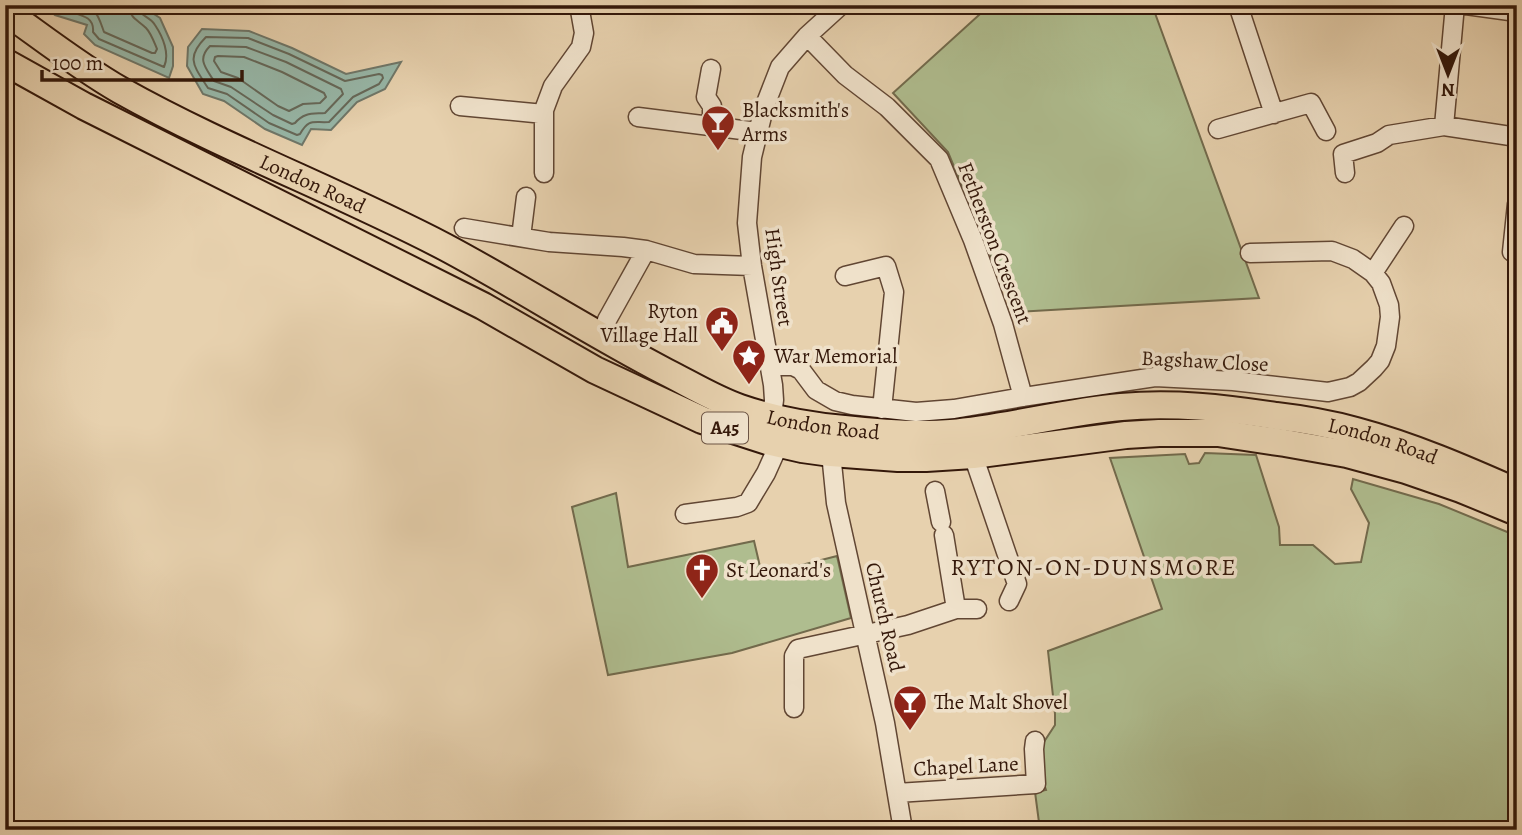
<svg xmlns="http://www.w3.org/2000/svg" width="1522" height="835" font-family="Alegreya,serif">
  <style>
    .green { fill: #afbd8f; stroke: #726a4c; stroke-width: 2 }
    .water { fill: #97b7a8; stroke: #6f7769; stroke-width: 2 }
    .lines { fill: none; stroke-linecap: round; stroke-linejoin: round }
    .shore { stroke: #666859; stroke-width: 2 }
    .minor-casing { stroke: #614633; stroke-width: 21 }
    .highway-casing { stroke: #34180a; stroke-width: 30 }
    .minor { stroke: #efe1ca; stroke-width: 18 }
    .highway { stroke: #e7d1ae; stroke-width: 26 }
    .labels { text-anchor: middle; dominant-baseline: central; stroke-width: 7; stroke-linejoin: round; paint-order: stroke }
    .shield { fill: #efe1ca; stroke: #6c5444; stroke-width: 2 }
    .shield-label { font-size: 19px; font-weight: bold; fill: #34180a }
    .poi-label { font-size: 21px; fill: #34180a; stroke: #efe1ca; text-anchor: start }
    .street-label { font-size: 21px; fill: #34180a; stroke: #efe1ca }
    .quarter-label { font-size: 24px; letter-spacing: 2px; fill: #34180a; stroke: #efe1ca }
  </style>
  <rect width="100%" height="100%" fill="#e7d1ae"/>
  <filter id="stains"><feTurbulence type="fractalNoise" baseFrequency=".00286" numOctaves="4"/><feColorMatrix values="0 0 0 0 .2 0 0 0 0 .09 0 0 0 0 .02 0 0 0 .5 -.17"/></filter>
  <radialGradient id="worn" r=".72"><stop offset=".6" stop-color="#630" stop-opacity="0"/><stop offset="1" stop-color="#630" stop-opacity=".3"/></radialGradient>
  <path class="green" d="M990 5H1152L1259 298 1014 312 948 152 893 93Z
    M1205 453 1256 455 1279 527 1280 545H1313L1335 564 1361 562 1369 523 1351 489 1353 479 1439 504 1517 536V830H1040L1035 792 1046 790 1042 778 1040 748 1055 725V714L1048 651 1162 609 1110 458 1185 454 1189 464 1199 463Z
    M616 493 628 567 754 541 762 575 837 556 851 618 732 653 608 675 572 507Z"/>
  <path class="water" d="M44 5H140L160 18 173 47V66L169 78 95 45 84 34 87 25 55 15Z
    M202 29 249 31 292 48 346 74 401 62 385 89 357 102 331 130 311 129 302 145 265 129 224 101 203 94 187 66 188 47Z"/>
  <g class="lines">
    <path class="shore" d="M55 5C68 17 95 10 93 32L99 39 164 67C170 54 163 37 155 25 150 16 139 17 137 5
      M76 5C99 13 96 10 104 32L152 53H155L157 49C154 42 151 33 146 28 137 19 130 19 129 5
      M206 37 248 38 289 54 345 81 379 74 382 75 383 78 379 84 353 97 329 122C313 123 309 118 300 134L297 135 269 123 227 94 208 88C194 66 185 58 206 37Z
      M210 46 246 47 286 62 341 89 343 94 325 113C313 114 304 112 295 123L292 124 273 115 231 87 214 81C205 67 197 59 210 46Z
      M218 56 244 57 282 72 324 93 326 97 320 103 303 104 289 111 278 106 238 78 221 72 214 61 215 57Z"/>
    <g class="minor-casing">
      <path id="minor" d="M1238 5 1274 114
        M1466 5 1517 12
        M807 36 845 75 887 107 939 159 973 240 1003 324 1023 397
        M711 69 706 97 712 106V126
        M460 106 544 114
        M638 117 758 132
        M1444 126 1455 5
        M1218 129 1311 103 1326 131
        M544 173V110L553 86 581 47 584 33 579 5
        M1345 173 1343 154 1377 143 1389 135 1444 126 1517 137
        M464 228 549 242 623 247 646 250 694 264 752 266
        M521 237 526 197
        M1512 252 1517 204
        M1373 273 1404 226
        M845 276 886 266 894 292 882 409
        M607 320 646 250
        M770 366H793L801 370 816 390 835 401 852 405 916 412 954 409 1023 397 1155 377 1233 381 1328 392 1350 387 1359 382 1374 368 1380 361 1386 346 1390 317 1389 305 1381 283 1373 273 1353 259 1332 251 1250 253
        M772 416 774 400 773 385 752 266 747 223 752 157 764 108 780 67 807 36 841 5
        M826 446 831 453 836 503 885 723 903 830
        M973 455 1017 584 1009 601
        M935 491 941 522
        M685 514 737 507 748 503 766 473 779 444
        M944 535 956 609
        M794 708V656L798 649 908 625 956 609H977
        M897 793 1036 784 1034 749 1035 741"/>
    </g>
    <g class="highway-casing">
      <g id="highway">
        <path id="s1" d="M5 11C43 38 80 67 120 90 225 149 338 191 445 247 520 287 591 333 666 372 690 384 714 399 740 408 772 419 811 426 844 429 879 433 915 436 951 433 1008 428 1063 412 1121 407 1173 402 1224 408 1276 416 1302 419 1330 424 1356 431 1412 446 1465 469 1517 492"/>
        <path d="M5 62 84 106 483 306 595 370 702 420 767 441 802 449 831 453 898 458H926L973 455 1126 435 1159 433H1218L1285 443 1347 454 1406 470 1461 489 1517 512"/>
      </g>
    </g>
    <use href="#minor" class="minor"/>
    <use href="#highway" class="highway"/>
  </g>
  <defs>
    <g id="bar-pin" transform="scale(1.75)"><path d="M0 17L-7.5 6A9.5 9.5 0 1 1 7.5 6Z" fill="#8f2418" stroke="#efe1ca"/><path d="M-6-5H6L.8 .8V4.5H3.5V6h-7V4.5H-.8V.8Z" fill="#fff"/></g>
    <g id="civic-pin" transform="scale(1.75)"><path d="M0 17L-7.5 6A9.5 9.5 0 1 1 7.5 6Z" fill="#8f2418" stroke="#efe1ca"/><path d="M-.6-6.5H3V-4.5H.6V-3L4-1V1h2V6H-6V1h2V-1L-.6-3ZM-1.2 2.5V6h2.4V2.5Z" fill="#fff"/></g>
    <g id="sight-pin" transform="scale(1.75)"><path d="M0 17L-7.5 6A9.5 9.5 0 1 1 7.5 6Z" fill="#8f2418" stroke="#efe1ca"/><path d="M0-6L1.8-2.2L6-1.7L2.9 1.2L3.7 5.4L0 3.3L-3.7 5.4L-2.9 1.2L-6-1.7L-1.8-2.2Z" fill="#fff"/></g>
    <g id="church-pin" transform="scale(1.75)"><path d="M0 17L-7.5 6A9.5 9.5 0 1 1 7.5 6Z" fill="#8f2418" stroke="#efe1ca"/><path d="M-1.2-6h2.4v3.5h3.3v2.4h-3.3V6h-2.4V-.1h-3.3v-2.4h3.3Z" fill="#fff"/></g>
  </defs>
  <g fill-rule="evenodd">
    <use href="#bar-pin" x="718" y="122"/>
    <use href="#civic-pin" x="722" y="323"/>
    <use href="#sight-pin" x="749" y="356"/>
    <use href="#church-pin" x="702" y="570"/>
    <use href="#bar-pin" x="910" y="702"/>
  </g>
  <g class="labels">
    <rect class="shield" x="702" y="412.5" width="46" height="31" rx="5"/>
    <g class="shield-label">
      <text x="725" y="428">A45</text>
    </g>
    <g class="poi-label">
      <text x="742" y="110">Blacksmith's<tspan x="742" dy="24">Arms</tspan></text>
      <text x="698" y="311" text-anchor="end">Ryton<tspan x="698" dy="24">Village Hall</tspan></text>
      <text x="774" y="356">War Memorial</text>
      <text x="726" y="570">St Leonard's</text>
      <text x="934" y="702">The Malt Shovel</text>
    </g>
    <g class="street-label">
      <text stroke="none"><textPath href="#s1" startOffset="354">London Road</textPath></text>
      <text transform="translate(995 243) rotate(69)">Fetherston Crescent</text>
      <text transform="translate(779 277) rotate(82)">High Street</text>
      <text transform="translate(1205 361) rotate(3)">Bagshaw Close</text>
      <text stroke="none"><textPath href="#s1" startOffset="922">London Road</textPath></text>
      <text stroke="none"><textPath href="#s1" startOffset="1488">London Road</textPath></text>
      <text transform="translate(885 617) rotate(77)">Church Road</text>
      <text transform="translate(966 766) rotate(-3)">Chapel Lane</text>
    </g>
    <g class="quarter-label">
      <text x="1094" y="567">RYTON-ON-DUNSMORE</text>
    </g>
  </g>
  <rect width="1522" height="835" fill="none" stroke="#e7d1ae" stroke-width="28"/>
  <rect x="7" y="7" width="1508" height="821" fill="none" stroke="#34180a" stroke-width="3.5"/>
  <rect x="14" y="14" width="1494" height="807" fill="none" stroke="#34180a" stroke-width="2"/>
  <g transform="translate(1448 74) rotate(180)" stroke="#efe1ca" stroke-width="5" paint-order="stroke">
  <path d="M0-5L12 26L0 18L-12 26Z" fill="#34180a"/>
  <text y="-10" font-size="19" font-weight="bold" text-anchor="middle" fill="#34180a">N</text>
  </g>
  <path d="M42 70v10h200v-10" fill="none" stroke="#34180a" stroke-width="3.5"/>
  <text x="52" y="70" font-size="21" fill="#34180a" stroke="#efe1ca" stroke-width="5" paint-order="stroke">100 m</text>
  <rect width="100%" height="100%" filter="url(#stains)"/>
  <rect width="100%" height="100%" fill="url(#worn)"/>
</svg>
